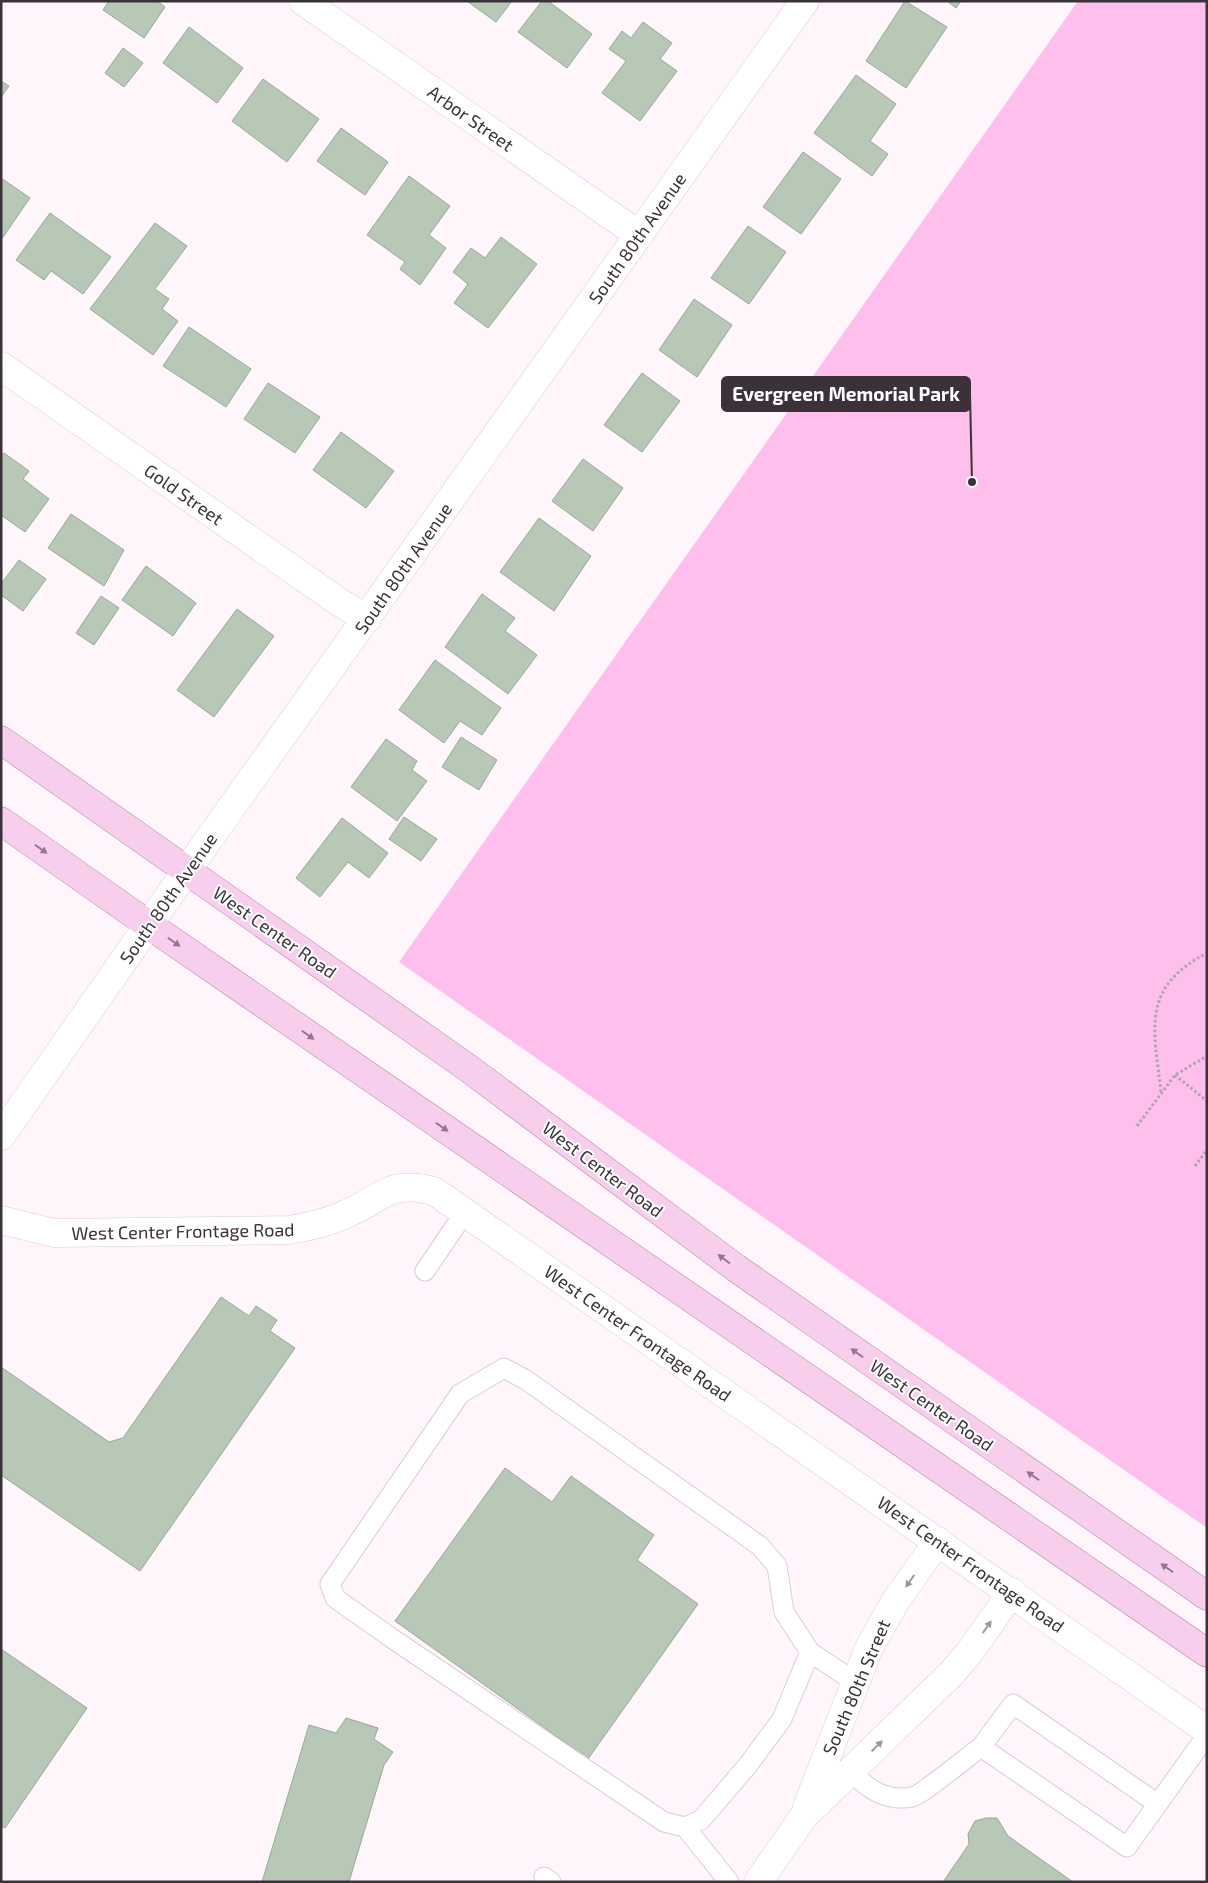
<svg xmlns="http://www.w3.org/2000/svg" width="1208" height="1883" font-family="'Exo 2',sans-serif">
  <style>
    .green { fill: #febfec }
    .building { fill: #b7c9b6; stroke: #97a896 }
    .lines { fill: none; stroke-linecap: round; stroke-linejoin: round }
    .service-casing { stroke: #e0c9d9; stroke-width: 21 }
    .minor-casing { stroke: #e0c9d9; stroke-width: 29 }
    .primary-casing { stroke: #b382a6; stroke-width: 29 }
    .path { stroke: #aea5ac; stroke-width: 3; stroke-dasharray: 2.5 2.5; stroke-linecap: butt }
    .service { stroke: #fff; stroke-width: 19 }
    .minor { stroke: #fff; stroke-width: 28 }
    .primary { stroke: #f8ceed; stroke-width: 28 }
    .oneway { fill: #90788a }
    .oneway2 { fill: #9d989c }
    .labels { text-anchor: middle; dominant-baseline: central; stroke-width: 4; stroke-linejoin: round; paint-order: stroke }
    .street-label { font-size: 18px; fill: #3b3239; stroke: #fff }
    .leader { fill: none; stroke: #3b3239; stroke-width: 2 }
    .callout-dot { fill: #3b3239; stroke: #fff; stroke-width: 2 }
    .callout { fill: #3b3239; stroke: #3b3239; stroke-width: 2 }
    .callout-label { font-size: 19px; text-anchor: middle; font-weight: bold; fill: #fff }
  </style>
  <rect width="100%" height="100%" fill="#fff6fc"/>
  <path class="green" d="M1078 1H1207V1528L399 962Z"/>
  <path class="building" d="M109 1H157L165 7 144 38 103 10Z
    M467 1H512L496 22Z
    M542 1H548L592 34 567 68 518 32Z
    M905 1 947 27 906 88 866 61Z
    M947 1H961L956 8Z
    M643 22 672 43 660 59 677 71 640 121 602 93 626 61 609 49 622 31 631 38Z
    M189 27 243 68 217 103 163 63Z
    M123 48 143 63 124 87 105 73Z
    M856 75 896 104 870 141 888 154 872 176 814 133Z
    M263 79 319 119 287 162 232 121Z
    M1 81 9 86 1 97Z
    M341 128 388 162 365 195 317 161Z
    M803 152 841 179 801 234 763 207Z
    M409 176 450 206 429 235 446 248 420 285 400 269 405 262 367 235Z
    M1 178 30 198 1 240Z
    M50 213 111 257 83 294 51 271 44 280 16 260Z
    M155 223 187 246 155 289 169 299 162 309 178 321 153 355 90 309Z
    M748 226 786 252 749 304 711 278Z
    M501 237 537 264 488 328 454 303 468 284 453 272 471 248 485 258Z
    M694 299 732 325 697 377 659 350Z
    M189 327 251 369 226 407 163 366Z
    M642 373 680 401 642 452 604 425Z
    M268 383 320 417 295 453 244 419Z
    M341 432 394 471 366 508 313 470Z
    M4 453 29 471 23 479 49 499 25 532 1 515V456Z
    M583 459 623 488 593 531 552 501Z
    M71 514 124 550 104 586 48 548Z
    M539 518 591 556 554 611 500 572Z
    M19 560 46 579 23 611 1 595V584Z
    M146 566 196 603 173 636 122 600Z
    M482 594 515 618 505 631 537 655 508 694 445 647Z
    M101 596 119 608 94 645 76 633Z
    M237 609 274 636 214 717 177 690Z
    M435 660 501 708 482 735 460 721 444 743 399 710Z
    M461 737 497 760 479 790 442 767Z
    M386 739 417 761 412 770 427 781 397 821 351 787Z
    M404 817 437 839 421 861 389 839Z
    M342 818 388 853 369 878 348 862 320 897 296 878Z
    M221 1297 249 1316 256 1306 277 1320 270 1331 295 1348 140 1571 1 1475V1367L109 1442 123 1438Z
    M505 1468 552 1502 571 1476 654 1535 637 1560 698 1604 588 1759 395 1621Z
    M1 1649 87 1708 5 1828 1 1826Z
    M346 1718 378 1728 374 1739 393 1752 384 1765 349 1882H262L309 1725 336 1733Z
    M986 1818H997L1008 1836 1073 1882H943L969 1844 968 1834 975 1821Z"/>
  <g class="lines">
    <g class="service-casing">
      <path id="service" d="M425 1271 465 1212
        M810 1652 782 1719 748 1765 701 1820 685 1827 664 1822 390 1637 335 1598 330 1584 460 1394 504 1368 526 1380 760 1546 777 1566 784 1612 810 1652 855 1682
        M981 1747 1013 1704 1158 1804
        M851 1770C866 1789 887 1802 912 1797 920 1796 970 1755 981 1747L1127 1847 1207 1735
        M685 1827 729 1882
        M544 1877 551 1882"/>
    </g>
    <g class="minor-casing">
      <path id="minor" d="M303 1 639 235
        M1 366 339 602 367 619
        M1 1136 187 870 805 1
        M1 1220 54 1233 288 1230C308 1227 326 1223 344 1215 382 1199 388 1179 434 1191L1207 1730
        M807 1807 869 1648 895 1602 938 1541
        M758 1882 804 1816 951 1674 969 1653 1012 1592"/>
    </g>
    <g class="primary-casing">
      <path id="primary" d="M1 740 468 1068 736 1268 1207 1596
        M1 821 149 925 1207 1653"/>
    </g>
    <path class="path" d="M1175 1075 1207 1101
      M1161 1092C1154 1029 1140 988 1207 953
      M1137 1126 1175 1075 1207 1056
      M1195 1166 1207 1150"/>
    <use href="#service" class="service"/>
    <use href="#minor" class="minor"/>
    <use href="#primary" class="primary"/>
  </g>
  <defs><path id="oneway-solid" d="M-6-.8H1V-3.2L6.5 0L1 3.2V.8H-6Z" transform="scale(1.25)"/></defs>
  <g class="oneway">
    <use href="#oneway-solid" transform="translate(41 849) rotate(35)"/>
    <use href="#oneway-solid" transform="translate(174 942) rotate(35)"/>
    <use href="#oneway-solid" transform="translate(308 1035) rotate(35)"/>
    <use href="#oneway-solid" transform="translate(442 1127) rotate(35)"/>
    <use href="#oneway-solid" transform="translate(724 1259) rotate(-143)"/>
    <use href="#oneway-solid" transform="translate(857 1353) rotate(-145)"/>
    <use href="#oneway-solid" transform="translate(1033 1476) rotate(-145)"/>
    <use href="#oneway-solid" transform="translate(1167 1568) rotate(-145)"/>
  </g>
  <g class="oneway2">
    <use href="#oneway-solid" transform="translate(910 1581) rotate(125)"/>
    <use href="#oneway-solid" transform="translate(987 1627) rotate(-55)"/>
    <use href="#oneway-solid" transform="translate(877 1746) rotate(-44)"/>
  </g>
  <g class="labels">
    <g class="street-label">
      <text transform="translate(471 118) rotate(35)">Arbor Street</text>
      <text transform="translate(637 238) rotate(-55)">South 80th Avenue</text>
      <text transform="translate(184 494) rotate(35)">Gold Street</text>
      <text transform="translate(403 568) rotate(-55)">South 80th Avenue</text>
      <text transform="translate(168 898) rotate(-55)">South 80th Avenue</text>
      <text transform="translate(275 932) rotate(35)">West Center Road</text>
      <text transform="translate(603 1169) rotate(37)">West Center Road</text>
      <text transform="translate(183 1231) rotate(-1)">West Center Frontage Road</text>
      <text transform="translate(638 1333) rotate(35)">West Center Frontage Road</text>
      <text transform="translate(932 1405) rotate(35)">West Center Road</text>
      <text transform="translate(971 1564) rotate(35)">West Center Frontage Road</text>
      <text transform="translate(856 1687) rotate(-67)">South 80th Street</text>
    </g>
  </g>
  <path class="leader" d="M972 482L970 394"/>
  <circle class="callout-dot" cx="972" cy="482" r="5"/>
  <rect class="callout" x="722" y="377" width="248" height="34" rx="5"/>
  <g class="callout-label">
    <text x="846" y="401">Evergreen Memorial Park</text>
  </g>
  <rect width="1208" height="1883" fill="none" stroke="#3b3239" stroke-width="5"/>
</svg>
